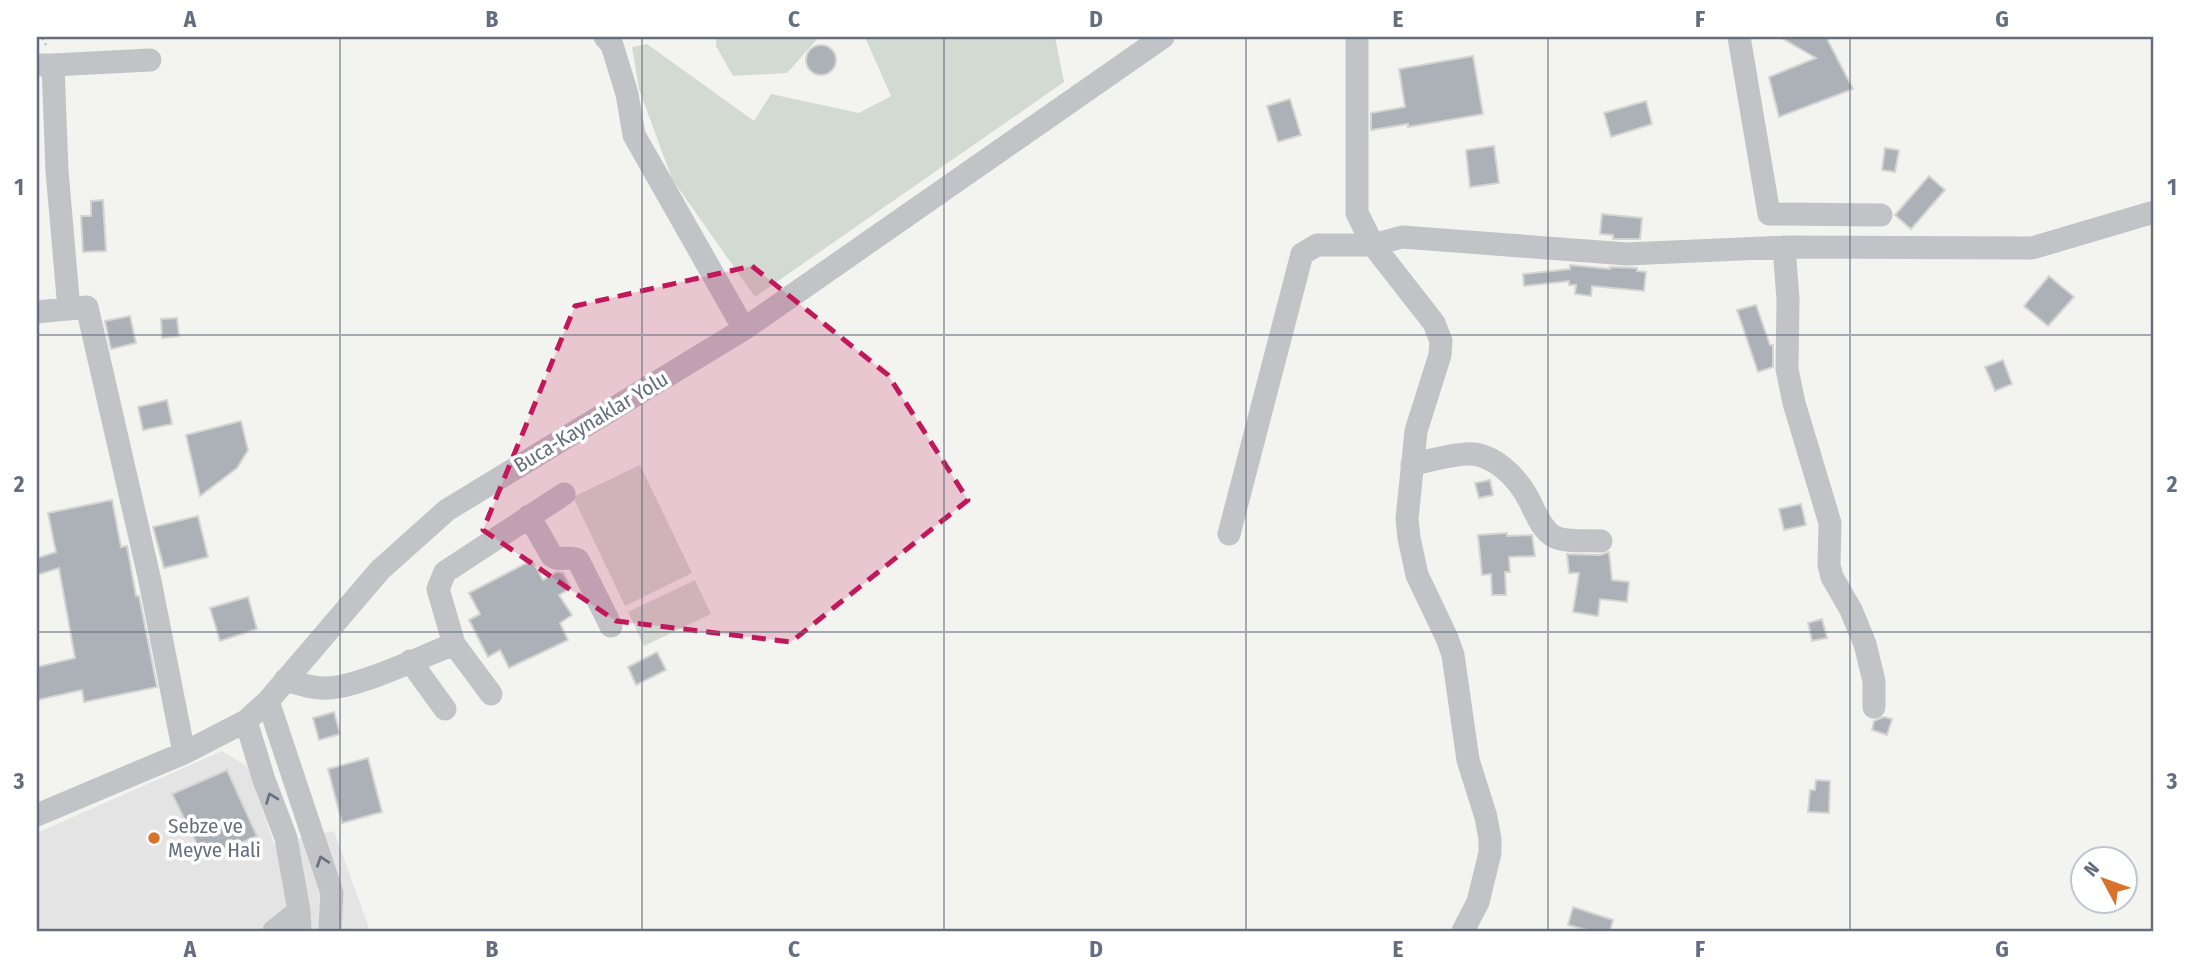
<svg xmlns="http://www.w3.org/2000/svg" width="2191" height="968" font-family="'Fira Sans Condensed',sans-serif">
  <style>
    .built { fill: #e3e4e3 }
    .green { fill: #d3dad1 }
    .building { fill: #acb1b7; stroke: #d4d5d2; stroke-width: 2 }
    .lines { fill: none; stroke-linecap: round; stroke-linejoin: round }
    .path { stroke: #babbbe; stroke-width: 2.5; stroke-dasharray: 3.5 3.5; stroke-linecap: butt }
    .minor { stroke: #c1c3c7; stroke-width: 23 }
    .oneway { stroke: #697283 }
    .marked { fill: #c2185b; fill-opacity: 0.2; stroke: #c2185b; stroke-width: 5; stroke-dasharray: 14 9; stroke-linejoin: round }
    .grid { fill: none; stroke: #646e7f; stroke-width: 2; stroke-opacity: 0.55 }
    .poi-dot { fill: #d9722a; stroke: #fff; stroke-width: 2.5 }
    .labels { text-anchor: middle; dominant-baseline: central; stroke-width: 7; stroke-linejoin: round; paint-order: stroke }
    .street-label { font-size: 21px; fill: #646e7f; stroke: #fff }
    .poi-label { font-size: 21px; fill: #646e7f; stroke: #fff; text-anchor: start }
    .neatline { fill: none; stroke: #646e7f; stroke-width: 2.5 }
    .grid-label { font-size: 23px; text-anchor: middle; font-weight: bold; fill: #646e7f }
  </style>
  <rect width="100%" height="100%" fill="#f3f3ef"/>
  <path class="built" d="M222 751 248 767 274 844 334 831 370 931H37V833Z"/>
  <path class="green" d="M716 37H819L787 73 733 76 716 46Z
    M865 37H1055L1064 82 755 297 672 179 639 89 632 47 647 44 754 121 771 94 859 113 891 96Z
    M640 465 692 573 625 606 573 497Z
    M695 580 711 614 644 646 628 612Z"/>
  <path class="building" d="M1780 37H1826L1853 89 1779 117 1769 77 1816 58Z
    M806 60a15 15 0 1 1 30 0a15 15 0 1 1-30 0Z
    M1473 56 1483 114 1408 127V124L1371 130V113L1405 107 1399 69Z
    M1290 99 1301 135 1278 142 1267 106Z
    M1646 101 1652 124 1611 137 1604 113Z
    M1494 146 1499 183 1470 187 1466 150Z
    M1885 148 1899 150 1895 172 1882 170Z
    M1929 176 1945 190 1911 229 1895 215Z
    M103 200 106 251 83 252 81 216H91V201Z
    M1602 214 1642 218 1640 239H1613V235L1600 234Z
    M1570 265 1610 269V267L1637 268V271L1646 272 1644 291 1592 286 1591 296 1575 294 1576 285H1569V281L1524 286 1523 274 1570 269Z
    M2049 276 2074 297 2048 326 2024 306Z
    M1756 305 1770 345H1773V367L1758 372 1737 310Z
    M130 316 136 343 111 349 105 321Z
    M177 318 179 336 162 338 161 319Z
    M2003 360 2012 384 1995 391 1985 367Z
    M167 400 172 424 143 430 138 407Z
    M241 421 248 450 237 468 200 496 186 435Z
    M1490 480 1493 495 1479 498 1475 483Z
    M112 500 121 547 127 546 136 596H139L157 687 84 702 82 690 37 700V667L75 658 59 568 37 575V558L56 552 48 513Z
    M1801 504 1806 525 1784 530 1779 509Z
    M198 516 208 557 164 568 153 527Z
    M1507 533V536L1532 535 1535 556 1509 557 1510 572H1505L1506 595H1492L1491 574 1482 575 1478 535Z
    M1609 552 1612 580 1629 582 1627 602 1600 599 1598 616 1573 612 1579 573H1569L1567 554 1600 555Z
    M532 560 543 580 557 572 563 573 571 588 559 595 572 615 560 623 568 640 509 668 500 650 488 657 469 620 480 614 469 593Z
    M248 597 257 629 220 641 210 608Z
    M1822 619 1827 638 1812 641 1808 623Z
    M657 652 666 670 636 685 628 667Z
    M334 712 340 734 319 740 313 718Z
    M1884 717 1892 719 1887 735 1872 730 1874 721Z
    M368 758 382 812 342 823 328 769Z
    M227 770 257 836 234 846 233 844 204 859 172 794Z
    M1816 780 1830 781 1829 813 1808 812 1810 790H1815Z
    M1573 907 1613 920 1610 931H1591L1568 925Z"/>
  <g class="lines">
    <path class="path" d="M42 37 46 45"/>
    <path class="minor" d="M605 37 612 45 627 94 634 135 744 329
      M1357 37V213L1373 245 1402 237 1627 254 1787 247 2032 248 2154 212
      M1739 37 1769 214 1881 215
      M37 65H53L57 171 69 309
      M53 65 150 60
      M1784 247 1788 299 1787 369 1794 403 1830 523 1829 565 1832 577 1851 610 1865 644 1874 681V707
      M37 312 87 307 150 581 184 753
      M1412 464C1430 461 1448 455 1466 454 1493 452 1518 478 1529 500 1535 511 1541 529 1553 536 1565 543 1587 540 1601 541
      M529 516 552 556C560 562 570 555 578 560L611 626
      M1229 534 1302 254 1317 245H1373L1434 323 1441 341 1440 355 1416 431 1407 519 1409 538 1417 575 1447 638 1453 655 1468 760 1486 817 1490 839V853L1478 902 1463 931
      M454 644 491 694
      M410 661 445 709
      M285 680C299 684 314 689 329 688 361 686 421 657 454 644L438 589 445 572 564 494
      M268 701 332 893 330 928
      M246 721 264 780 286 838 299 911 300 931
      M37 815 184 753 246 721 268 701 380 570 447 510 744 329 1163 37
      M274 931 299 911"/>
  </g>
  <defs><path id="oneway-chevron" d="M-2-3.5L2.5 0L-2 3.5" fill="none" stroke-width="1.6" stroke-linecap="round" stroke-linejoin="round" transform="scale(1.75)"/></defs>
  <g class="oneway">
    <use href="#oneway-chevron" transform="translate(271 798) rotate(-111)"/>
    <use href="#oneway-chevron" transform="translate(322 861) rotate(-109)"/>
  </g>
  <path class="marked" d="M752 266 888 375 968 500 791 642 616 621 483 530 575 306Z"/>
  <path class="grid" d="M340 37V931M642 37V931M944 37V931M1246 37V931M1548 37V931M1850 37V931M37 335H2154M37 632H2154"/>
  <circle class="poi-dot" cx="154" cy="838" r="7"/>
  <g class="labels">
    <g class="street-label">
      <text transform="translate(591 422) rotate(-31)">Buca-Kaynaklar Yolu</text>
    </g>
    <g class="poi-label">
      <text x="168" y="826">Sebze ve<tspan x="168" dy="24">Meyve Hali</tspan></text>
    </g>
  </g>
  <rect width="2191" height="968" fill="none" stroke="#ffffff" stroke-width="77"/>
  <g transform="translate(2104 880) rotate(311)"><circle r="33" fill="#ffffff" stroke="#c1c5cc" stroke-width="2"/>
  <path d="M0-5L12 26L0 18L-12 26Z" fill="#d9722a"/>
  <text y="-10" font-size="19" font-weight="bold" text-anchor="middle" fill="#646e7f">N</text>
  </g>
  <rect x="38" y="38" width="2114" height="892" class="neatline"/>
  <g class="grid-label">
    <text x="190" y="27">A</text>
    <text x="492" y="27">B</text>
    <text x="794" y="27">C</text>
    <text x="1096" y="27">D</text>
    <text x="1398" y="27">E</text>
    <text x="1700" y="27">F</text>
    <text x="2002" y="27">G</text>
    <text x="19" y="195">1</text>
    <text x="2172" y="195">1</text>
    <text x="19" y="492">2</text>
    <text x="2172" y="492">2</text>
    <text x="19" y="789">3</text>
    <text x="2172" y="789">3</text>
    <text x="190" y="957">A</text>
    <text x="492" y="957">B</text>
    <text x="794" y="957">C</text>
    <text x="1096" y="957">D</text>
    <text x="1398" y="957">E</text>
    <text x="1700" y="957">F</text>
    <text x="2002" y="957">G</text>
  </g>
</svg>
